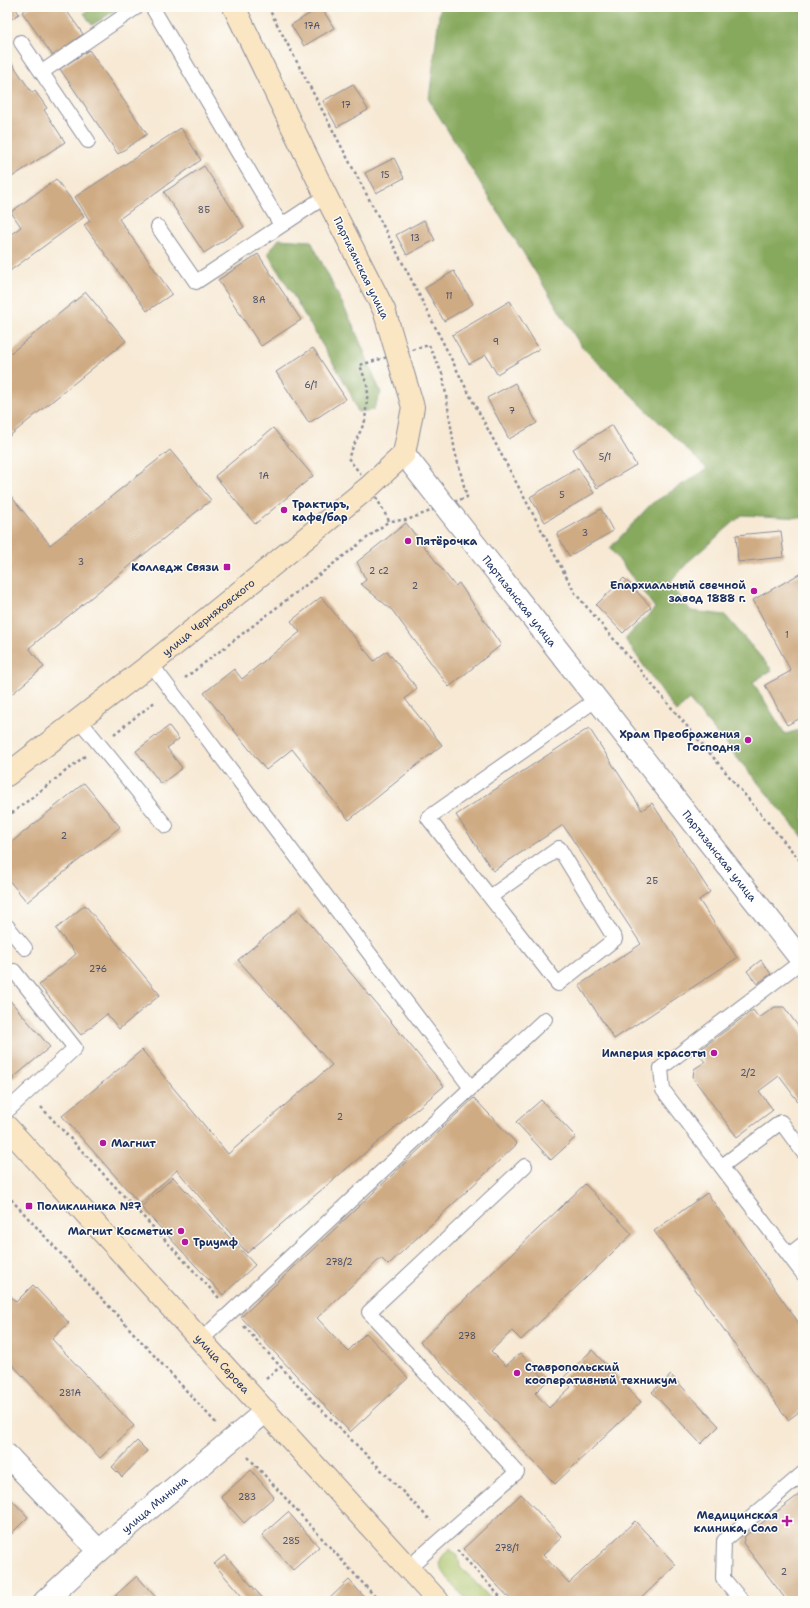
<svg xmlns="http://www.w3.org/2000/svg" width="810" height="1608" font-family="'Shantell Sans',sans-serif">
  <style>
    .green { fill: #aac369; stroke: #627964 }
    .forest { fill: #87a95d; stroke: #516c5e }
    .building { fill: #cfab83 }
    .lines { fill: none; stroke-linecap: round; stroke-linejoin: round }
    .service-casing { stroke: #898c99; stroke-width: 16 }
    .minor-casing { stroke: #898c99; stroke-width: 24 }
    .secondary-casing { stroke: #898c99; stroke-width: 24 }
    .path { stroke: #898c99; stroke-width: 2.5; stroke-dasharray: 3 3; stroke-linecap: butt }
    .service { stroke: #fff; stroke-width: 14 }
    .minor { stroke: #fff; stroke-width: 22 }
    .secondary { stroke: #fbe6c4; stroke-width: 22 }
    .poi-dot { fill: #b5179e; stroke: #fdfcf7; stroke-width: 1.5 }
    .labels { text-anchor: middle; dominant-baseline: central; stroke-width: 3; stroke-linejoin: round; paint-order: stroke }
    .number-label { font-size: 9px; fill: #484e67 }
    .street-label { font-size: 11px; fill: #1b2f5e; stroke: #fdfcf7 }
    .poi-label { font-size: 11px; font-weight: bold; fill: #1b2f5e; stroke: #fdfcf7; text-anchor: start }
  </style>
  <rect width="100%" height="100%" fill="#fdfcf7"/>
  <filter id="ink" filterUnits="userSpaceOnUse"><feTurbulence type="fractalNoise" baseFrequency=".025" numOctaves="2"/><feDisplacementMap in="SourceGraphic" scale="8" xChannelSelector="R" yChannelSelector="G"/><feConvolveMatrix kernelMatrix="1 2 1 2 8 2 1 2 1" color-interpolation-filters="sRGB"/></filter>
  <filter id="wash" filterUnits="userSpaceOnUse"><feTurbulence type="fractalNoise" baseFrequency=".012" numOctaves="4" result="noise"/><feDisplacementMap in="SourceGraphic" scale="16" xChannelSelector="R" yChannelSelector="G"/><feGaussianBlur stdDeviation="0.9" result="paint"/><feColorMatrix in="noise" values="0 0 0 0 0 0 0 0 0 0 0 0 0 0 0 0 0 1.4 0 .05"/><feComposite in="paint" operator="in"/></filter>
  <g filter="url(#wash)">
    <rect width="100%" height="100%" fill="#f7e9d4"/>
    <path class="green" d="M450 1549 458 1556 460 1566 493 1601H468C461 1593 439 1572 440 1562 441 1556 446 1553 450 1549Z"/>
    <path class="forest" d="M92 7H121L92 25 84 13Z
      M440 7H803V518L742 515 689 561 670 583 691 611 725 615 772 670 753 682 785 734 803 729V837L689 700 676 712 625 639 655 608 610 548 651 504 707 469 581 346 429 100Z
      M279 239 311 241 353 325 381 393 373 410 358 412 349 390 268 253Z"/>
    <g id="blocks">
      <path class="building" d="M7 7H15L19 14 7 22Z
        M30 7H64L83 34 53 56 22 12Z
        M321 7 334 28 304 46 291 25Z
        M89 50 147 134 118 154 60 69Z
        M12 63 32 93 35 91 47 108 44 110 65 142 12 177 7 169V66Z
        M353 84 368 110 337 127 323 101Z
        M181 128 201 160 119 219 172 294 147 311 84 225 90 221 75 197Z
        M394 158 404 178 376 193 365 173Z
        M204 166 244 227 204 253 164 192Z
        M56 179 84 217 7 273V237L21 227 11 212Z
        M424 220 435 240 407 255 396 235Z
        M258 254 301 320 261 346 218 280Z
        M454 271 473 304 444 321 425 288Z
        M86 292 126 341 7 438V356Z
        M510 301 539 349 497 374 486 355 469 364 452 335Z
        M313 348 346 399 309 423 276 372Z
        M515 383 537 423 509 439 487 398Z
        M612 425 636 465 597 488 573 449Z
        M273 428 313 476 255 524 215 476Z
        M170 450 211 500 29 648 44 667 7 698V491L50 545Z
        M578 468 594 493 545 522 530 497Z
        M601 509 613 531 569 556 557 534Z
        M406 523 455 586 459 583 501 645 449 687 392 610 361 584 366 580 357 562Z
        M781 531 784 557 738 562 736 535Z
        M803 572V717L787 725 765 685 791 671 753 600Z
        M624 578 651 607 623 633 596 605Z
        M321 597 374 661 387 651 417 688 405 699 442 745 349 820 292 749 266 770 204 693 234 669 242 679 300 632 291 621Z
        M169 726 179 739 167 748 182 768 161 784 136 751Z
        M589 728 642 810 652 803 710 892 699 900 737 958 614 1039 579 985 641 944 563 825 493 871 456 815Z
        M84 783 120 827 27 902 7 878V846Z
        M85 905 160 995 119 1029 107 1014 81 1035 39 985 76 954 56 929Z
        M298 909 444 1086 247 1253 177 1170 140 1204 62 1116 142 1050 228 1154 332 1065 238 960Z
        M761 960 771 974 757 984 747 971Z
        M7 997 50 1047 13 1078 7 1070Z
        M775 1007H784L803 1033V1108L779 1076 759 1091 773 1110 737 1137 693 1078 694 1069 705 1062 697 1052 753 1010 759 1018Z
        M474 1098 517 1144 388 1265 381 1258 317 1318 348 1351 366 1333 408 1378 350 1432 241 1317Z
        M541 1100 576 1137 551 1160 516 1122Z
        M173 1177 255 1265 223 1295 141 1207Z
        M585 1184 632 1234 521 1340 512 1331 491 1351 506 1366 520 1353 547 1381 535 1393 549 1408 571 1387 563 1378 592 1350 641 1402 555 1484 420 1342Z
        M707 1193 803 1329V1409L788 1420 654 1231Z
        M33 1285 69 1323 52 1339 134 1426 100 1458 7 1359V1292L16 1302Z
        M671 1375 719 1426 701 1444 652 1392Z
        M137 1441 147 1451 122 1477 112 1467Z
        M251 1470 274 1497 244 1523 221 1497Z
        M801 1493 803 1496V1601H787L743 1543 745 1536Z
        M521 1494 562 1537 543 1555 569 1583 635 1521 676 1565 638 1601H512L463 1549Z
        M8 1496 28 1517 9 1536 7 1534Z
        M288 1512 319 1547 293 1570 262 1535Z
        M225 1555 265 1601H246L214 1564Z
        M137 1576 159 1601H109Z
        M349 1580 366 1599 364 1601H329L328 1600Z"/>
    </g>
  </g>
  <g filter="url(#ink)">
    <use href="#blocks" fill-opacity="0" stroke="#898c99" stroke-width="1"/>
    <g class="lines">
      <g class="service-casing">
        <path id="service" d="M152 7 281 225
          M21 42 88 141
          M42 72 137 7
          M158 227 196 282 326 196
          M151 664 471 1088
          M80 721 166 826
          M490 897 559 848 615 939 558 984 428 818 597 699
          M7 926 25 948
          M802 961 661 1068 663 1090 803 1274
          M7 1111 75 1048 14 971
          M722 1166 781 1122 803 1152
          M789 1255 803 1244
          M201 1340 545 1019
          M408 1568 517 1472 369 1312 525 1166
          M742 1601 723 1578 724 1541 803 1473"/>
      </g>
      <g class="minor-casing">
        <g id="minor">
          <path id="s1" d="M404 454 803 962"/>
          <path d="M7 1455 99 1551"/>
          <path id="s2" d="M45 1601 99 1551 266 1411"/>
        </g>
      </g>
      <g class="secondary-casing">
        <g id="secondary">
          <path id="s3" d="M7 775 151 664 370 486 404 454 413 407 384 310 326 196 234 7"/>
          <path id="s4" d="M7 1127 438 1601"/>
        </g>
      </g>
      <path class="path" d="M268 7 410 277 467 390 575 593 803 864
        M429 345 443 376 455 452 467 497 407 520 389 521 370 486 348 458 365 421 368 388 360 365Z
        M185 678 389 521
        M114 734 156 701
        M7 817 85 756
        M7 1074 13 1080
        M41 1107 219 1298
        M7 1195 216 1423
        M244 1326C303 1394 369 1456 431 1521
        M266 1379 280 1367
        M248 1457 379 1601
        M457 1550 504 1601"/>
      <use href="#service" class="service"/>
      <use href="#minor" class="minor"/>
      <use href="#secondary" class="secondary"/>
    </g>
  </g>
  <g class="poi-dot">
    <circle cx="284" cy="510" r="4"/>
    <circle cx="408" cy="541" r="4"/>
    <rect x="223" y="563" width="8" height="8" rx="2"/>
    <circle cx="754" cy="591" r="4"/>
    <circle cx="748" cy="740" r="4"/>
    <circle cx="714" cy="1053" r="4"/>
    <circle cx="103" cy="1143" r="4"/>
    <rect x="25" y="1202" width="8" height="8" rx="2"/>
    <circle cx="181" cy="1231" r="4"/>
    <circle cx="185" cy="1242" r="4"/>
    <circle cx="517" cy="1373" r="4"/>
    <path d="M785 1515h4v4h4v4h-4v4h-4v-4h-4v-4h4z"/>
  </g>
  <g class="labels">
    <g class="number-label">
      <text x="312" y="26">17А</text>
      <text x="346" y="105">17</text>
      <text x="385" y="175">15</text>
      <text x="204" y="210">8Б</text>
      <text x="415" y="238">13</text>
      <text x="449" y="296">11</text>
      <text x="259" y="300">8А</text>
      <text x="496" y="342">9</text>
      <text x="311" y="385">6/1</text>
      <text x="512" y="411">7</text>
      <text x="605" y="457">5/1</text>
      <text x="264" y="476">1А</text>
      <text x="562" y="495">5</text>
      <text x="585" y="533">3</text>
      <text x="81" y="562">3</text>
      <text x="379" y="571">2 с2</text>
      <text x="415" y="586">2</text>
      <text x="787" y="635">1</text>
      <text x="64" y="836">2</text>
      <text x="652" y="881">2Б</text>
      <text x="98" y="969">276</text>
      <text x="748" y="1073">2/2</text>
      <text x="340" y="1117">2</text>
      <text x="339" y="1262">278/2</text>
      <text x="467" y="1336">278</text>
      <text x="70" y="1393">281А</text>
      <text x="247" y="1497">283</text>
      <text x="291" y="1541">285</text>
      <text x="507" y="1548">278/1</text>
      <text x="784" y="1572">2</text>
    </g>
    <g class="street-label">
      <text transform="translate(361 268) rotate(64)">Партизанская улица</text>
      <text stroke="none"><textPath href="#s1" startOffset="187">Партизанская улица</textPath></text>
      <text stroke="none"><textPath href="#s3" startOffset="256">улица Черняховского</textPath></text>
      <text stroke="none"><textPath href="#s1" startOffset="511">Партизанская улица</textPath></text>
      <text stroke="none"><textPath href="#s4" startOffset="320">улица Серова</textPath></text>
      <text stroke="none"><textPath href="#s2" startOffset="146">улица Минина</textPath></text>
    </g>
    <g class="poi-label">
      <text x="292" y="504">Трактиръ,<tspan x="292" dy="13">кафе/бар</tspan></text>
      <text x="416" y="541">Пятёрочка</text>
      <text x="219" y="567" text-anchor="end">Колледж Связи</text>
      <text x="746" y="585" text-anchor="end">Епархиальный свечной<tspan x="746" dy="13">завод 1888 г.</tspan></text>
      <text x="740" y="734" text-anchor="end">Храм Преображения<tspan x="740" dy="13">Господня</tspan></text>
      <text x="706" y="1053" text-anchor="end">Империя красоты</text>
      <text x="111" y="1143">Магнит</text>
      <text x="37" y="1206">Поликлиника №7</text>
      <text x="173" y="1231" text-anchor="end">Магнит Косметик</text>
      <text x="193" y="1242">Триумф</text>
      <text x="525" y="1367">Ставропольский<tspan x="525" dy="13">кооперативный техникум</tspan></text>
      <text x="778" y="1515" text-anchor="end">Медицинская<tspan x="778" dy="13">клиника, Соло</tspan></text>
    </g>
  </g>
  <rect width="810" height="1608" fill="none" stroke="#fdfcf7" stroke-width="24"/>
</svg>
